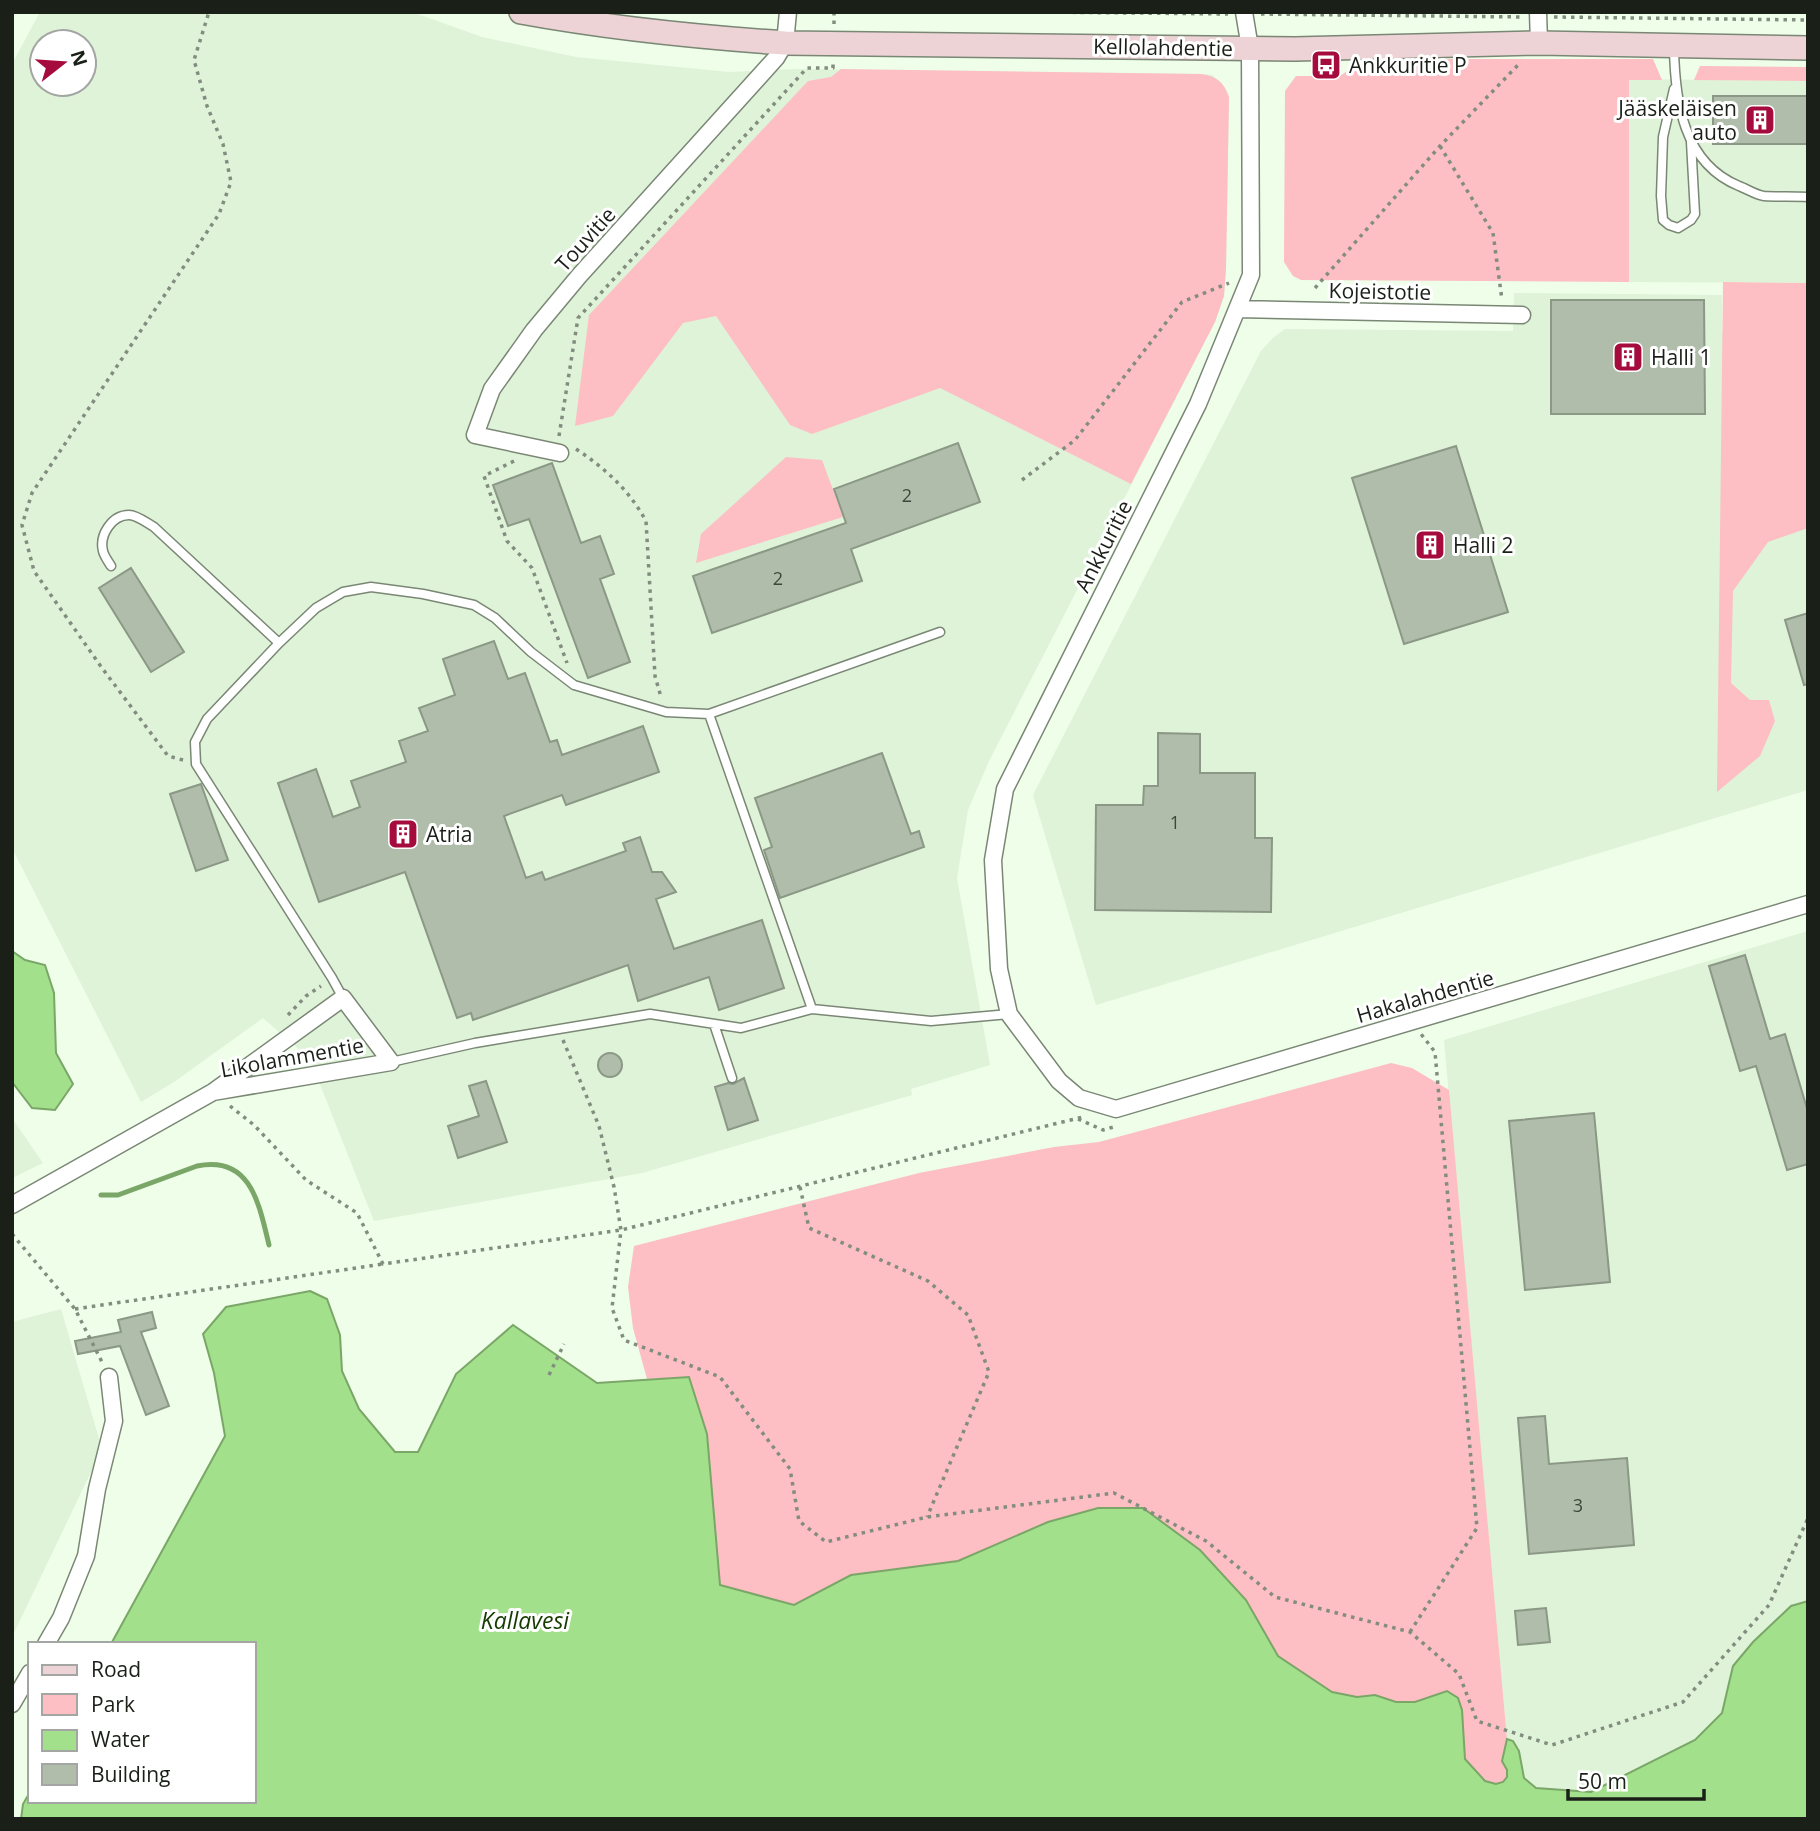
<svg xmlns="http://www.w3.org/2000/svg" width="1820" height="1831" font-family="'Open Sans',sans-serif">
  <style>
    .built { fill: #dff3d8; fill-rule: evenodd }
    .green { fill: #fdbec4 }
    .water { fill: #a3e08b; stroke: #7aa668; stroke-width: 2 }
    .lines { fill: none; stroke-linecap: round; stroke-linejoin: round }
    .stream { stroke: #7aa668; stroke-width: 5 }
    .building { fill: #afbdaa; stroke: #8a9885; stroke-width: 2 }
    .lane-casing { stroke: #7a8775; stroke-width: 11 }
    .street-casing { stroke: #7a8775; stroke-width: 19 }
    .secondary-casing { stroke: #7a8775; stroke-width: 26 }
    .path { stroke: #828d7f; stroke-width: 3.5; stroke-dasharray: 3.5 5; stroke-linecap: butt }
    .lane { stroke: #fff; stroke-width: 8 }
    .street { stroke: #fff; stroke-width: 16 }
    .secondary { stroke: #eed3d6; stroke-width: 23 }
    .labels { text-anchor: middle; dominant-baseline: central; stroke-width: 6; stroke-linejoin: round; paint-order: stroke }
    .number-label { font-size: 18px; fill: #3f473c }
    .street-label { font-size: 21px; fill: #1a2018; stroke: #fff }
    .poi-label { font-size: 21px; fill: #1a2018; stroke: #fff; text-anchor: start }
    .water-label { font-size: 23px; font-style: italic; fill: #153b00; stroke: #fff }
  </style>
  <rect width="100%" height="100%" fill="#eefee9"/>
  <path class="built" d="M40 12H412L482 37 576 57 729 72 794 69 1201 74 1212 75 1221 82 1229 97 1226 269 1224 296 1215 322 989 761 968 810 957 878 990 1065 911 1089 912 1095 642 1173 374 1221 310 1059 263 1018 174 1082 141 1102 12 848V64ZM42 42H84V84H42Z
    M1629 79 1808 81V283L1629 282Z
    M1514 293 1722 295V332L1808 333V790L1096 1005 1033 795 1261 351 1273 338 1285 329 1513 331Z
    M1808 931V1601L1791 1606 1753 1642 1733 1666 1722 1713 1695 1740 1590 1792 1536 1788 1524 1778 1522 1764 1513 1741 1507 1739 1444 1040Z
    M12 1118 43 1163 12 1178Z
    M61 1309 102 1449 12 1637V1322Z"/>
  <path class="green" d="M1364 59H1653L1662 80H1629V282L1301 280 1293 276 1284 262 1285 91 1296 76H1340Z
    M1700 66 1808 67V81L1694 80Z
    M841 69 1201 74C1216 76 1224 82 1229 97L1226 269 1224 296 1215 322 1131 484 940 388 812 434 790 425 716 316 683 323 613 416 575 426 589 315 808 81 831 77Z
    M1723 282 1808 283V528L1768 542 1733 591 1731 683 1750 700H1769L1775 721 1760 756 1717 792Z
    M786 457 822 460 843 517 696 563 701 534Z
    M1391 1063 1412 1068 1449 1090 1507 1739 1502 1761 1507 1770V1777L1503 1783 1495 1784 1485 1781 1465 1758 1462 1710 1447 1691 1415 1702H1396L1375 1695 1357 1697 1332 1692 1278 1656 1246 1600 1200 1550 1048 1522 958 1561 851 1575 794 1605 720 1585 707 1434 689 1377 647 1379 633 1328 628 1287 634 1246 919 1173 1054 1147 1099 1142Z"/>
  <path class="water" d="M12 951 25 960 45 965 54 993 56 1053 73 1084 55 1110 32 1108 12 1082Z
    M310 1291 327 1299 340 1335 342 1371 359 1409 395 1452H418L456 1374 513 1325 597 1383 689 1377 707 1434 720 1585 794 1605 851 1575 958 1561 1048 1522 1098 1508H1143L1200 1550 1246 1600 1278 1656 1332 1692 1357 1697 1375 1695 1396 1702H1415L1447 1691 1458 1698 1462 1710 1465 1759 1485 1781 1496 1784 1503 1782 1507 1777V1770L1502 1761 1507 1739 1513 1741 1519 1751 1524 1778 1536 1788 1591 1792 1695 1740 1722 1713 1733 1666 1753 1642 1791 1606 1808 1601V1819H21L23 1804 30 1792V1801H254V1644H111L225 1436 214 1373 203 1334 226 1307Z"/>
  <g class="lines">
    <path class="stream" d="M101 1195H118L197 1166C251 1155 259 1204 269 1245"/>
  </g>
  <path class="building" d="M1713 96H1808V144H1713Z
    M1551 300H1704L1705 414H1551Z
    M958 443 980 502 851 549 862 581 712 633 693 576 846 523 834 489Z
    M1456 446 1508 612 1404 644 1352 478Z
    M552 463 581 543 600 536 614 574 600 579 630 662 588 678 529 519 508 526 493 485Z
    M131 568 184 652 151 672 99 588Z
    M1808 613V684L1804 685 1785 620Z
    M494 641 508 679 525 673 550 742 557 740 562 755 643 726 659 772 566 805 562 795 504 816 526 878 542 872 545 880 626 851 623 843 640 837 652 872H662L676 892 656 899 674 949 762 920 784 988 719 1010 709 977 638 1001 628 965 473 1020 471 1013 457 1018 405 872 319 902 278 783 316 769 333 817 360 807 351 781 406 762 399 741 428 731 419 708 455 695 443 659Z
    M1158 733 1200 734V773H1255V838H1272L1271 912 1095 910 1096 805H1143L1144 786H1158Z
    M882 753 911 834 919 831 924 847 780 898 764 850 772 847 755 798Z
    M201 784 228 860 196 871 170 794Z
    M1745 955 1770 1039 1785 1034 1808 1112V1164L1787 1170 1756 1066 1740 1071 1709 966Z
    M598 1065a12 12 0 1 1 24 0a12 12 0 1 1-24 0Z
    M744 1078 758 1120 728 1130 715 1087 728 1083 733 1084Z
    M486 1081 507 1142 458 1158 448 1126 479 1116 469 1086Z
    M1594 1113 1610 1282 1525 1290 1509 1121Z
    M152 1312 156 1328 141 1332 169 1406 146 1415 120 1346 78 1354 75 1341 121 1332 118 1320Z
    M1545 1416 1549 1464 1627 1458 1634 1545 1529 1554 1518 1418Z
    M1546 1608 1550 1642 1518 1645 1515 1611Z"/>
  <g class="lines">
    <g class="lane-casing">
      <path id="lane" d="M1674 48C1675 101 1683 163 1739 186 1747 189 1756 195 1764 196 1778 197 1793 196 1808 197
        M1674 89 1663 137 1661 196 1663 220 1669 225 1678 228 1691 220 1695 214 1691 142
        M111 566C108 561 104 556 103 551 99 535 112 515 129 515 137 515 147 523 154 527L279 643
        M709 714 812 1009 931 1021 1009 1014
        M343 998 332 978 196 764 195 742 207 719 279 643 316 608 343 592 371 587 423 594 474 605 495 618 531 652 574 685 666 712 709 714 940 632
        M714 1024 732 1078
        M391 1062 475 1043 650 1014 741 1028 812 1009"/>
    </g>
    <g class="street-casing">
      <path id="street" d="M1244 12 1250 48 1251 275 1198 404 1005 789 993 860 999 969 1009 1014 1059 1081 1079 1098 1116 1109 1808 904
        M1538 12 1539 43
        M1237 309 1522 315
        M560 453 475 435 492 389 534 330 579 276 776 58 785 43 788 12
        M12 1205 213 1092 343 998 391 1062 213 1092
        M46 1644 61 1618 86 1556 97 1489 114 1421 109 1377
        M12 1704 30 1673"/>
    </g>
    <g class="secondary-casing">
      <path id="secondary" d="M521 12C608 28 697 37 785 43L1295 49 1539 43 1808 48"/>
    </g>
    <path class="path" d="M1038 12 1228 14
      M1261 14 1522 17
      M1554 17 1808 20
      M834 24V12
      M1440 146 1493 233 1502 300
      M1315 288 1440 146 1518 65
      M559 436 578 318 807 68H833V63
      M576 449C605 468 629 490 646 521L655 676 661 697
      M514 461 484 476 507 541 532 568 567 663
      M1022 480 1075 440 1182 302 1229 283
      M183 760 168 756 102 668 34 571 22 525 32 493 219 214 231 182 223 144 207 106 194 60 209 12
      M288 1015 306 996 321 986
      M563 1040 599 1126 614 1187 621 1230 612 1308 624 1340 720 1377 790 1469 799 1521 826 1542 927 1517 1114 1493 1206 1541 1275 1597 1410 1632 1459 1674 1477 1721 1552 1745 1683 1702 1769 1605 1808 1518
      M230 1106 254 1125 306 1180 357 1213 383 1264 621 1230 1083 1117
      M1078 1119 1103 1130 1117 1126
      M800 1187 809 1228 928 1281 968 1315 989 1372 927 1517
      M12 1234 75 1309 102 1362
      M75 1309 383 1264
      M549 1375 564 1344
      M1410 1632 1477 1528 1435 1052 1421 1034"/>
    <use href="#lane" class="lane"/>
    <use href="#street" class="street"/>
    <use href="#secondary" class="secondary"/>
  </g>
  <defs>
    <g id="bus-square" transform="scale(1.575)"><rect x="-9" y="-9" width="18" height="18" rx="4" fill="#a50c3d" stroke="#fff"/><path d="M-5-6H5V4H4V6H2V4H-2V6H-4V4H-5ZM-3.5-4V0h7V-4ZM-3.5 1.2v1.5H-2V1.2ZM2 1.2v1.5H3.5V1.2Z" fill="#fff"/></g>
    <g id="building-square" transform="scale(1.575)"><rect x="-9" y="-9" width="18" height="18" rx="4" fill="#a50c3d" stroke="#fff"/><path d="M-4-6H4V6H1V3H-1V6H-4ZM-2.5-4.3h1.7v1.8h-1.7ZM.8-4.3h1.7v1.8H.8ZM-2.5-1h1.7V.8h-1.7ZM.8-1h1.7V.8H.8Z" fill="#fff"/></g>
  </defs>
  <g fill-rule="evenodd">
    <use href="#bus-square" x="1326" y="65"/>
    <use href="#building-square" x="1760" y="120"/>
    <use href="#building-square" x="1628" y="357"/>
    <use href="#building-square" x="1430" y="545"/>
    <use href="#building-square" x="403" y="834"/>
  </g>
  <g class="labels">
    <g class="number-label">
      <text x="907" y="495">2</text>
      <text x="778" y="578">2</text>
      <text x="1175" y="822">1</text>
      <text x="1578" y="1505">3</text>
    </g>
    <g class="street-label">
      <text transform="translate(1163 47) rotate(1)">Kellolahdentie</text>
      <text transform="translate(585 239) rotate(-48)">Touvitie</text>
      <text transform="translate(1380 291) rotate(1)">Kojeistotie</text>
      <text transform="translate(1103 546) rotate(-63)">Ankkuritie</text>
      <text transform="translate(1425 996) rotate(-16)">Hakalahdentie</text>
      <text transform="translate(292 1057) rotate(-10)">Likolammentie</text>
    </g>
    <g class="poi-label">
      <text x="1349" y="65">Ankkuritie P</text>
      <text x="1737" y="108" text-anchor="end">Jääskeläisen<tspan x="1737" dy="24">auto</tspan></text>
      <text x="1651" y="357">Halli 1</text>
      <text x="1453" y="545">Halli 2</text>
      <text x="426" y="834">Atria</text>
    </g>
    <g class="water-label">
      <text x="525" y="1620">Kallavesi</text>
    </g>
  </g>
  <rect width="1820" height="1831" fill="none" stroke="#1a2018" stroke-width="28"/>
  <rect x="28" y="1642" width="228" height="161" fill="#ffffff" stroke="#a3a6a3" stroke-width="2"/>
  <rect x="42" y="1665" width="35" height="10" fill="#eed3d6" stroke="#a3a6a3" stroke-width="2"/>
  <text x="91" y="1677" font-size="21" fill="#1a2018">Road</text>
  <rect x="42" y="1694" width="35" height="21" fill="#fdbec4" stroke="#a3a6a3" stroke-width="2"/>
  <text x="91" y="1712" font-size="21" fill="#1a2018">Park</text>
  <rect x="42" y="1730" width="35" height="21" fill="#a3e08b" stroke="#a3a6a3" stroke-width="2"/>
  <text x="91" y="1747" font-size="21" fill="#1a2018">Water</text>
  <rect x="42" y="1764" width="35" height="21" fill="#afbdaa" stroke="#a3a6a3" stroke-width="2"/>
  <text x="91" y="1782" font-size="21" fill="#1a2018">Building</text>
  <g transform="translate(63 63) rotate(73)"><circle r="33" fill="#ffffff" stroke="#a3a6a3" stroke-width="2"/>
  <path d="M0-5L12 26L0 18L-12 26Z" fill="#a50c3d"/>
  <text y="-10" font-size="19" font-weight="bold" text-anchor="middle" fill="#1a2018">N</text>
  </g>
  <path d="M1568 1789v10h136v-10" fill="none" stroke="#1a2018" stroke-width="3.5"/>
  <text x="1578" y="1789" font-size="21" fill="#1a2018" stroke="#ffffff" stroke-width="5" paint-order="stroke">50 m</text>
</svg>
